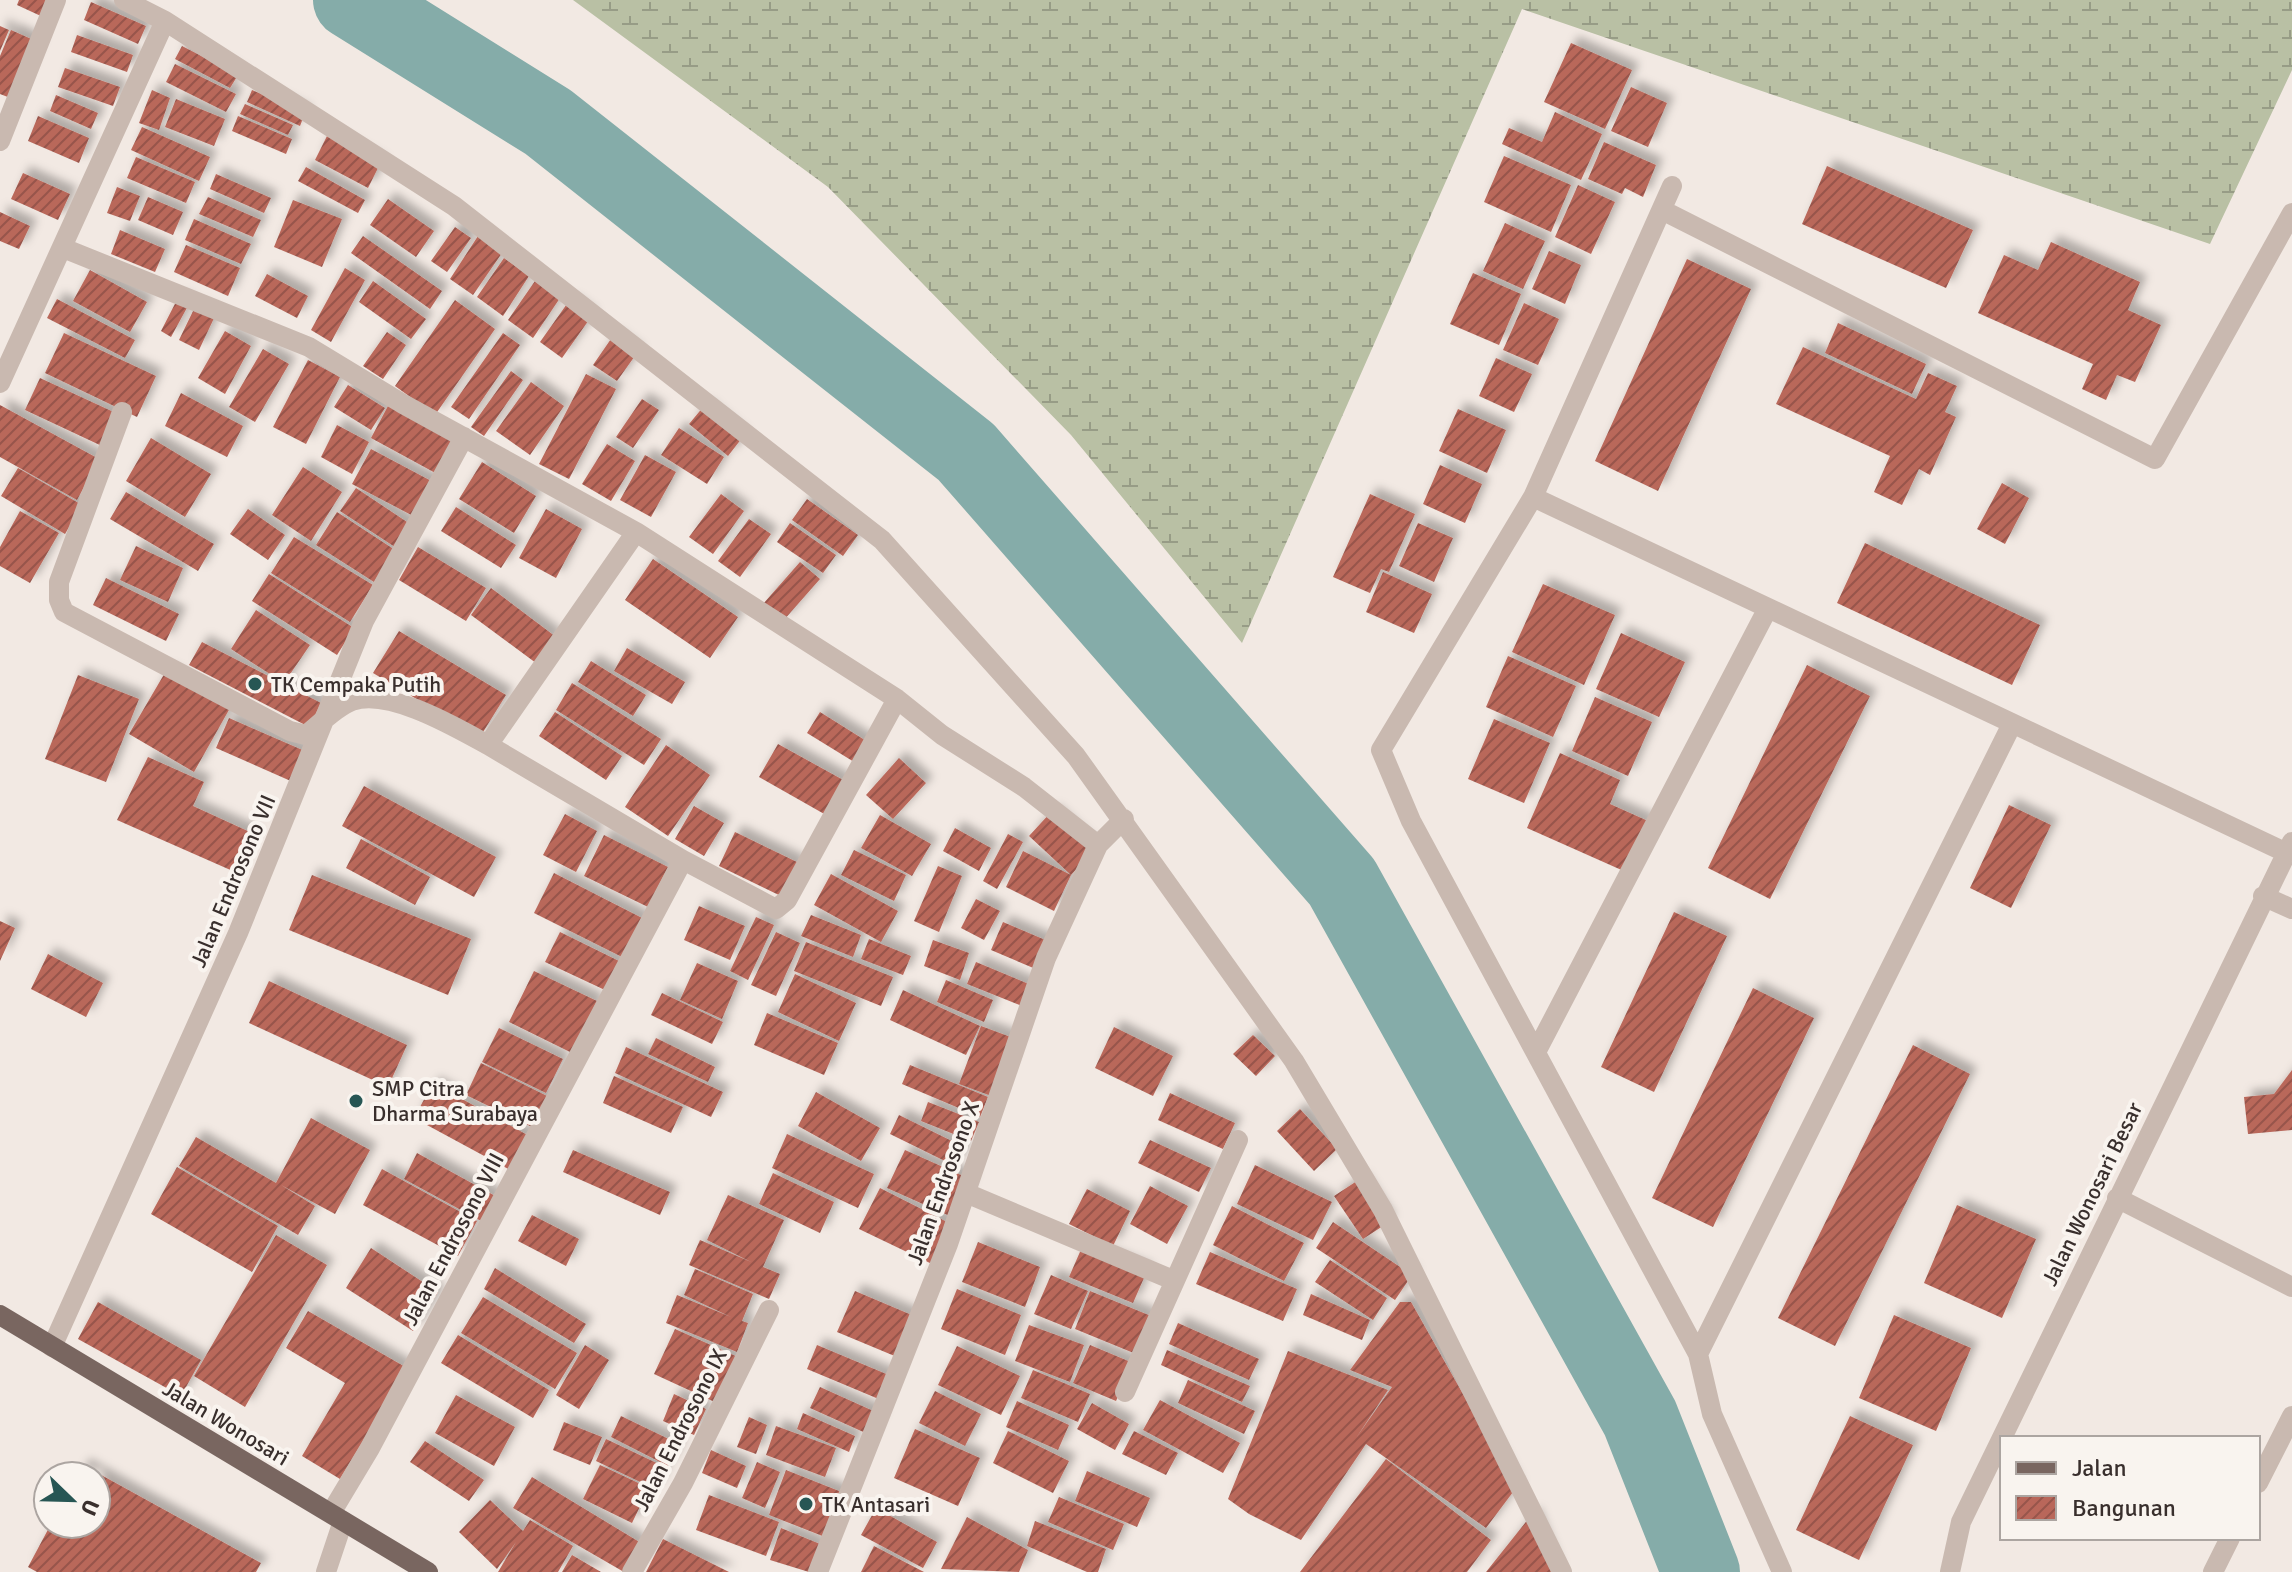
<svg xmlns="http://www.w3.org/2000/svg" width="2292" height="1572" font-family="Signika,sans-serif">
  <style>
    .wetland { fill: url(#wetland-marsh) }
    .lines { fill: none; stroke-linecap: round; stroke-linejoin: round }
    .river { stroke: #85aca9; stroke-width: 78 }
    .building { fill: url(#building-hatch); filter: url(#shadow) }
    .minor { stroke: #c9b9b0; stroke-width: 20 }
    .major { stroke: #796660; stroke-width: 20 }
    .poi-dot { fill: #275654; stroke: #f9f4ef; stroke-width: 3 }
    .labels { text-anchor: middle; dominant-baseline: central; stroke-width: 8; stroke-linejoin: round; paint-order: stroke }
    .poi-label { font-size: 22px; fill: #392f2d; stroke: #f9f4ef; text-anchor: start }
    .street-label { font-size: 22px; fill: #392f2d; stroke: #f9f4ef }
  </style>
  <defs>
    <pattern id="wetland-marsh" width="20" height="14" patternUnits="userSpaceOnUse" patternTransform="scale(2)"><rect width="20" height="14" fill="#b9c0a4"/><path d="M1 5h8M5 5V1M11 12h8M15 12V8" fill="none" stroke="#979c86"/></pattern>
    <pattern id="building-hatch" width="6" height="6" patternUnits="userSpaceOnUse" patternTransform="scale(2)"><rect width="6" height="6" fill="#b9675a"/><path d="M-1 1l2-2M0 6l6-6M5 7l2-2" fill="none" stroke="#97554b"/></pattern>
    <filter id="shadow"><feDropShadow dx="7" dy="-7" stdDeviation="4" flood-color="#0004"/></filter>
  </defs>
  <rect width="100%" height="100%" fill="#f2e9e3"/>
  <path class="wetland" d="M573 0H2292V70L2210 244 1522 9 1242 643 1071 435 828 187Z"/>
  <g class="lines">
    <path class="river" d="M352 0 548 122 966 452 1342 882 1640 1418 1701 1572"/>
  </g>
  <path class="building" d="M19 0H50L43 17 17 5Z
    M91 2 146 26 138 44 84 20Z
    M0 26 9 30 0 51Z
    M11 30 38 42 13 99 0 94V56Z
    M77 35 133 55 127 72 71 52Z
    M1571 43 1632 70 1605 129 1544 102Z
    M182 46 238 75 230 88 175 59Z
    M175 64 236 94 226 112 166 82Z
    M65 68 120 87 113 106 58 87Z
    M1631 87 1667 103 1648 147 1611 131Z
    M152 90 170 98 159 130 139 123Z
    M252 90 305 113 300 126 247 102Z
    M56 95 98 113 91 129 50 111Z
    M176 99 225 119 214 146 165 127Z
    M245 104 293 125 288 135 240 114Z
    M1555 112 1602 134 1581 180 1502 144 1509 128 1542 142Z
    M38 116 89 138 79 163 28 141Z
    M238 116 292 139 286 154 232 131Z
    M142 127 210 157 199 181 131 150Z
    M327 136 380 164 368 188 315 160Z
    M1604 142 1656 165 1643 197 1625 188 1622 194 1588 179Z
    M1504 156 1571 185 1551 232 1484 202Z
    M136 157 195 182 186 203 127 178Z
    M1827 166 1973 230 1946 288 1802 224Z
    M306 167 365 200 358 213 298 181Z
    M23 173 70 194 58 220 11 199Z
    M216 174 271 198 264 213 210 189Z
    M1578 185 1615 202 1591 254 1555 237Z
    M117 187 140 196 130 221 107 213Z
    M148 197 183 212 173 235 138 220Z
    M208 197 261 220 253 237 199 214Z
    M388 199 434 231 416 257 370 225Z
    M293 200 342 219 322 267 274 247Z
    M0 212 30 226 19 249 0 241Z
    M194 219 251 244 241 264 185 240Z
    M1505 223 1545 241 1523 289 1483 271Z
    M455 227 471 238 447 272 431 261Z
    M120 230 165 249 155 272 111 254Z
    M363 236 442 291 430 309 351 253Z
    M478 236 502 253 473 295 450 279Z
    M2051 242 2140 282 2128 310 2161 325 2135 382 2117 375 2106 400 2082 389 2093 364 1978 313 2004 255 2038 270Z
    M186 245 240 268 228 296 174 272Z
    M1549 251 1581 265 1565 304 1532 289Z
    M504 258 529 276 503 316 477 297Z
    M1687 259 1751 289 1658 491 1595 461Z
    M345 268 365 280 331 342 311 330Z
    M90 270 147 302 130 332 73 301Z
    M1473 273 1521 294 1499 345 1450 324Z
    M267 274 308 296 297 318 255 296Z
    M373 281 426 319 411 339 359 302Z
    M535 281 560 298 533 338 508 320Z
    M178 298 189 304 171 337 161 331Z
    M57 299 135 340 125 358 47 318Z
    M455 300 495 329 435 415 395 386Z
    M569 301 591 317 562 358 540 342Z
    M1524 303 1559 319 1538 365 1503 350Z
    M195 307 215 316 199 350 179 340Z
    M1838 323 1926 364 1912 394 1825 353Z
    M225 331 251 346 225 394 198 378Z
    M387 332 406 345 383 379 363 366Z
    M64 333 156 376 137 417 45 373Z
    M503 333 520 345 469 419 451 407Z
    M613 336 637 353 617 381 593 365Z
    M1803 347 1916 399 1928 373 1957 386 1945 412 1956 417 1930 475 1919 469 1902 505 1874 492 1890 456 1776 404Z
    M263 349 289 364 255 422 229 407Z
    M1496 358 1532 374 1514 412 1479 396Z
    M308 360 340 377 306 444 273 427Z
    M511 371 523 380 484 436 471 427Z
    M586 374 616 389 569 479 539 464Z
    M40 378 120 415 104 447 25 410Z
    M531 382 564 406 530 455 496 431Z
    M348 385 385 408 371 430 334 407Z
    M181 393 243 426 227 457 165 426Z
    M642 399 659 410 633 448 616 437Z
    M0 405 99 459 77 500 0 457Z
    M388 406 457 444 439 475 371 438Z
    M704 406 742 438 728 456 689 424Z
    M1458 409 1506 430 1487 473 1439 451Z
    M337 425 369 442 352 474 321 457Z
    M679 428 724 457 707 484 661 455Z
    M151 438 211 474 185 517 126 481Z
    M607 444 635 461 611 501 582 484Z
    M371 449 435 483 417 518 352 484Z
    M645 455 676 472 651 517 620 500Z
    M482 462 536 496 514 533 459 499Z
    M1440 465 1482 484 1465 523 1423 504Z
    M303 467 342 492 311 541 272 515Z
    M18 468 82 505 65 534 1 496Z
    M2002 483 2029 498 2005 544 1977 529Z
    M356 488 413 526 398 549 340 511Z
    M126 492 214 544 198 571 110 519Z
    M721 494 744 511 713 554 689 537Z
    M1370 494 1415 514 1389 572 1381 569 1370 593 1333 577Z
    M807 499 858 535 843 556 792 520Z
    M456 507 516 545 501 568 441 531Z
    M248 509 285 535 268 560 230 534Z
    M546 509 582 529 556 578 519 558Z
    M20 511 59 533 30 583 0 566V547Z
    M337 512 395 550 374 582 316 545Z
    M749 519 771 534 740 577 718 561Z
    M790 523 836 555 823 573 777 542Z
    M1418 523 1453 538 1434 582 1399 566Z
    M294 537 373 585 350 622 271 573Z
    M1865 543 2040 625 2012 685 1837 603Z
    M136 546 183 568 168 602 120 580Z
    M418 547 486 588 466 621 399 580Z
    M653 559 738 617 710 658 625 600Z
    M800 562 820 579 783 621 763 604Z
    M1383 572 1432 594 1414 633 1366 612Z
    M269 574 354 628 337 655 252 601Z
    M106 578 179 614 166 641 93 605Z
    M1543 584 1615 615 1584 685 1512 652Z
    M491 588 556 637 536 663 471 615Z
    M256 610 310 645 284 683 231 649Z
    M399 631 506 695 480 737 373 673Z
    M1621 633 1685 662 1659 717 1596 689Z
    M202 642 321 703 309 727 189 665Z
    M627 648 685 682 672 704 614 671Z
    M1508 656 1576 686 1553 737 1486 707Z
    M591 661 646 695 633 716 578 682Z
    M1807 665 1870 696 1770 899 1708 868Z
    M166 671 230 708 194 772 129 734Z
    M78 675 139 699 106 782 45 759Z
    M572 683 661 739 644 765 556 710Z
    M1595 697 1652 722 1628 776 1572 751Z
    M555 712 622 756 606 780 539 736Z
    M820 712 871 744 859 765 807 733Z
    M229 718 307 752 293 782 216 748Z
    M1494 719 1550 743 1524 803 1468 779Z
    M778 744 845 781 826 815 759 777Z
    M666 745 710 775 668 836 625 807Z
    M1560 753 1620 780 1610 804 1648 821 1626 872 1527 828Z
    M148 757 204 782 193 806 252 833 235 872 117 820Z
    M899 758 926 783 893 819 866 795Z
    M364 786 496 857 474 897 342 826Z
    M2009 805 2051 825 2011 908 1970 888Z
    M694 806 724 823 704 856 675 839Z
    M1052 811 1094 850 1071 875 1054 911 1006 887 1023 851 1071 875 1029 836Z
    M565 814 597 831 576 872 543 855Z
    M880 815 931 844 912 876 861 848Z
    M955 828 991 848 979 871 943 851Z
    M735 832 799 863 783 897 719 866Z
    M1008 834 1023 842 997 889 983 881Z
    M604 835 668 867 648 907 584 876Z
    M361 839 430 877 415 905 346 868Z
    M854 850 906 875 894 901 841 875Z
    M938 866 962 876 939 932 914 921Z
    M554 873 644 919 624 958 534 913Z
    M831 874 898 911 881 942 814 905Z
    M312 875 471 939 448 995 289 930Z
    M976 899 1000 911 984 940 961 928Z
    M699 906 745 926 730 960 684 940Z
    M1674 912 1727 936 1654 1092 1601 1067Z
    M811 915 861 935 853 957 801 936Z
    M756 917 774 925 748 980 730 971Z
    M0 921 15 928 0 961Z
    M1003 922 1050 942 1038 970 991 950Z
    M560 932 621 962 607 991 545 962Z
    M776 932 800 943 776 996 751 985Z
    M869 939 911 956 903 975 861 959Z
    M933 940 969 953 960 980 924 966Z
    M806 942 893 977 881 1006 794 971Z
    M48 954 103 983 86 1017 31 989Z
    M976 962 1031 985 1022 1006 967 984Z
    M697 963 738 981 722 1019 680 1000Z
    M534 971 597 1001 572 1053 509 1022Z
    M795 974 856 1003 839 1041 778 1012Z
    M946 980 993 1000 984 1022 937 1002Z
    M269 981 407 1045 388 1087 249 1023Z
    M1753 988 1814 1018 1713 1227 1652 1198Z
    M903 990 980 1026 966 1055 890 1020Z
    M662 993 723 1022 712 1044 651 1015Z
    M767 1013 838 1043 824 1075 754 1045Z
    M981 1026 1016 1039 994 1097 959 1084Z
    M1114 1027 1173 1056 1153 1096 1095 1068Z
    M499 1028 563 1059 546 1093 482 1062Z
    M1253 1035 1275 1056 1256 1076 1233 1054Z
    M656 1038 715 1067 708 1082 648 1054Z
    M1913 1045 1970 1074 1835 1346 1778 1318Z
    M626 1047 723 1092 711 1117 615 1073Z
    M481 1063 549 1097 534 1128 466 1095Z
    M910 1065 988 1097 980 1117 902 1084Z
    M2292 1070V1130L2248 1134 2244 1097 2274 1094Z
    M614 1076 683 1107 671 1133 603 1103Z
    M433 1083 531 1137 512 1171 414 1118Z
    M816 1092 880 1128 861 1161 798 1126Z
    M1170 1093 1235 1123 1223 1149 1158 1120Z
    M928 1102 979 1122 971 1141 921 1121Z
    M1300 1109 1337 1149 1314 1171 1277 1131Z
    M899 1115 964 1147 955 1166 890 1134Z
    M311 1118 370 1150 335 1214 281 1185 315 1206 298 1235 179 1166 196 1137 276 1183Z
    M787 1134 874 1174 858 1208 772 1168Z
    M1150 1140 1211 1168 1199 1192 1138 1163Z
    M573 1150 670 1192 660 1215 563 1172Z
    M905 1150 970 1179 952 1217 887 1188Z
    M417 1153 497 1197 483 1222 404 1179Z
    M1255 1165 1332 1202 1313 1240 1237 1204Z
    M177 1167 278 1226 252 1272 151 1214Z
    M382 1169 477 1221 458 1256 363 1205Z
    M773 1173 834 1202 820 1233 759 1204Z
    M1360 1179 1389 1222 1363 1239 1334 1196Z
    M1150 1186 1188 1206 1167 1244 1130 1224Z
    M880 1188 951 1224 932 1264 859 1229Z
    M1087 1189 1130 1211 1113 1246 1069 1224Z
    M728 1195 784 1220 763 1267 780 1274 769 1299 689 1265 700 1240 751 1262 707 1240Z
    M1957 1205 2036 1239 2002 1318 1924 1283Z
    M1232 1206 1304 1243 1284 1281 1213 1245Z
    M532 1215 579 1239 566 1266 518 1241Z
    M1333 1222 1412 1275 1395 1300 1316 1248Z
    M276 1235 327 1265 245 1407 194 1376Z
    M978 1242 1040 1267 1025 1307 962 1282Z
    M1083 1245 1147 1271 1133 1303 1069 1277Z
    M371 1248 438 1292 413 1331 346 1288Z
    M1210 1252 1297 1289 1283 1321 1196 1284Z
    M1330 1260 1387 1298 1373 1320 1315 1282Z
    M495 1268 586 1324 574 1343 484 1289Z
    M695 1269 753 1294 742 1321 748 1323 737 1352 666 1323 677 1295 731 1317 684 1295Z
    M1051 1275 1088 1291 1071 1329 1034 1314Z
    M957 1289 1021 1315 1005 1355 941 1329Z
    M855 1291 914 1316 897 1357 837 1332Z
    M1090 1291 1151 1316 1136 1354 1075 1329Z
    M1311 1294 1370 1320 1362 1340 1303 1315Z
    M483 1297 577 1353 555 1389 461 1333Z
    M98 1302 201 1360 181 1396 78 1339Z
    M1400 1302H1411L1516 1488 1486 1528 1366 1444 1301 1540 1249 1514 1228 1499 1288 1351 1388 1390 1356 1438 1392 1387 1350 1370Z
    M308 1311 407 1368 340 1479 302 1456 345 1383 286 1348Z
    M1894 1315 1971 1348 1936 1431 1859 1398Z
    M1178 1323 1259 1359 1249 1380 1169 1344Z
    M1029 1325 1084 1345 1070 1382 1015 1361Z
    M675 1329 740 1358 719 1404 654 1374Z
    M458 1335 549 1390 533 1418 441 1363Z
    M585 1345 609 1360 579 1409 556 1395Z
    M817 1345 891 1376 881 1400 807 1369Z
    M1090 1345 1133 1363 1116 1401 1073 1383Z
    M957 1346 1020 1376 1001 1415 938 1385Z
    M1167 1350 1250 1386 1242 1402 1161 1365Z
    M1033 1370 1090 1394 1078 1422 1021 1398Z
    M1188 1380 1255 1411 1244 1434 1178 1403Z
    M820 1387 880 1414 870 1435 810 1408Z
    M935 1391 981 1414 965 1446 919 1423Z
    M674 1394 706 1409 694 1435 663 1421Z
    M456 1395 515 1427 494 1466 435 1433Z
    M1160 1400 1240 1443 1223 1473 1143 1430Z
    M1017 1401 1069 1425 1058 1450 1006 1427Z
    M1092 1403 1129 1424 1115 1450 1077 1429Z
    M803 1413 855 1436 849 1452 797 1429Z
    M621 1416 679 1444 668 1466 611 1437Z
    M1850 1416 1913 1445 1859 1560 1796 1530Z
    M749 1417 767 1425 756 1454 737 1447Z
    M564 1422 602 1437 590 1465 553 1450Z
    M776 1426 836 1448 825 1477 766 1455Z
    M915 1429 980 1458 958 1506 894 1478Z
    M1008 1431 1069 1461 1053 1493 993 1463Z
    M1134 1431 1178 1453 1166 1475 1122 1454Z
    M606 1439 665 1467 655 1489 596 1461Z
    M425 1441 484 1480 469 1501 410 1462Z
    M711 1450 746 1466 737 1488 702 1473Z
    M1386 1459 1491 1540 1467 1572H1300Z
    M757 1462 780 1472 765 1508 742 1498Z
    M83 1465 261 1563 256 1572H37L28 1567 51 1524H96V1476H77Z
    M600 1465 649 1488 632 1523 583 1499Z
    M786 1470 844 1493 825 1537 769 1515Z
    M1087 1471 1150 1498 1137 1527 1075 1501Z
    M532 1477 641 1543 624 1572 513 1508Z
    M709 1495 779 1522 766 1556 696 1530Z
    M1059 1497 1124 1524 1113 1550 1048 1522Z
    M490 1500 523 1531 530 1520 573 1546 558 1572H498L516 1542 497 1569 459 1532Z
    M876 1508 937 1542 923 1568 861 1535Z
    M1533 1513 1556 1572H1486Z
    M967 1517 1028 1550 1019 1572 941 1569Z
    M1035 1521 1106 1549 1098 1572H1087L1027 1546Z
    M781 1528 820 1544 809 1572 770 1560Z
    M663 1539 729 1572H646Z
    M874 1546 924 1572H861Z
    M572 1555 601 1572H562Z"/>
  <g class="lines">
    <path class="minor" d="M124 0 165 21 454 206 882 540 1076 756 1294 1061 1383 1210 1562 1572
      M0 141 56 0
      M1672 186 1533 497 1381 750 1411 821 1698 1354 1712 1414 1782 1572
      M1662 210 2155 459 2292 213
      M63 248 309 347 403 404 636 532
      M0 383 165 21
      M122 412 59 582V600L64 612 290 731 306 735C320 724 336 707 352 701 389 688 455 727 488 745
      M1533 497 2287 853
      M897 699 787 900 776 909 683 860 488 745 636 532 897 699 942 735 1024 787 1098 845
      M2263 896 2292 909
      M1536 1052 1768 608
      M966 1193 1173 1280
      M2117 1198 2292 1287
      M52 1347 238 933 364 621 464 437
      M1698 1354 2012 724
      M1125 1392 1238 1140
      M2258 1483 2292 1416
      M331 1513 370 1448 683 860
      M326 1572 343 1521
      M632 1572 683 1483 769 1310
      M818 1572 948 1244 1046 958 1098 845 1124 819
      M1950 1572 1961 1522 2292 842
      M2213 1572 2230 1538"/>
    <path class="major" d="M0 1315 428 1572"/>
  </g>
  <g class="poi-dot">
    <circle cx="255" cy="684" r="8"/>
    <circle cx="356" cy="1101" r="8"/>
    <circle cx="806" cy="1504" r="8"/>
  </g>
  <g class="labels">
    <g class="poi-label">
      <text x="271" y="684">TK Cempaka Putih</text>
      <text x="372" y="1088">SMP Citra<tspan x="372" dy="25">Dharma Surabaya</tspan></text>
      <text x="822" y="1504">TK Antasari</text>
    </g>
    <g class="street-label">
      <text transform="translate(233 881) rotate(-67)">Jalan Endrosono VII</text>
      <text transform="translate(943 1183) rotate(-70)">Jalan Endrosono X</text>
      <text transform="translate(2092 1194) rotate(-64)">Jalan Wonosari Besar</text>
      <text transform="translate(453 1239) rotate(-62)">Jalan Endrosono VIII</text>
      <text transform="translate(226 1423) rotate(31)">Jalan Wonosari</text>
      <text transform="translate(680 1430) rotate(-63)">Jalan Endrosono IX</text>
    </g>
  </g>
  <rect x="2000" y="1436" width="260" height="104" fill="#f9f4ef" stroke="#aca5a1" stroke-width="2"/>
  <rect x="2016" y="1462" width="40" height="12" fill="#796660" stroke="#aca5a1" stroke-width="2"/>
  <text x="2072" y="1476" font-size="24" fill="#392f2d">Jalan</text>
  <rect x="2016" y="1496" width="40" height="24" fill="url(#building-hatch)" stroke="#aca5a1" stroke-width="2"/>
  <text x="2072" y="1516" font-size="24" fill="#392f2d">Bangunan</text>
  <g transform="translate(72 1500) rotate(113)"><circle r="38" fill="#f9f4ef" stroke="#aca5a1" stroke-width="2"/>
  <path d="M0-6L14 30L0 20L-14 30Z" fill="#275654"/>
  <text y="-12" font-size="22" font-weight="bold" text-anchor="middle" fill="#392f2d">U</text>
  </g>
</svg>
